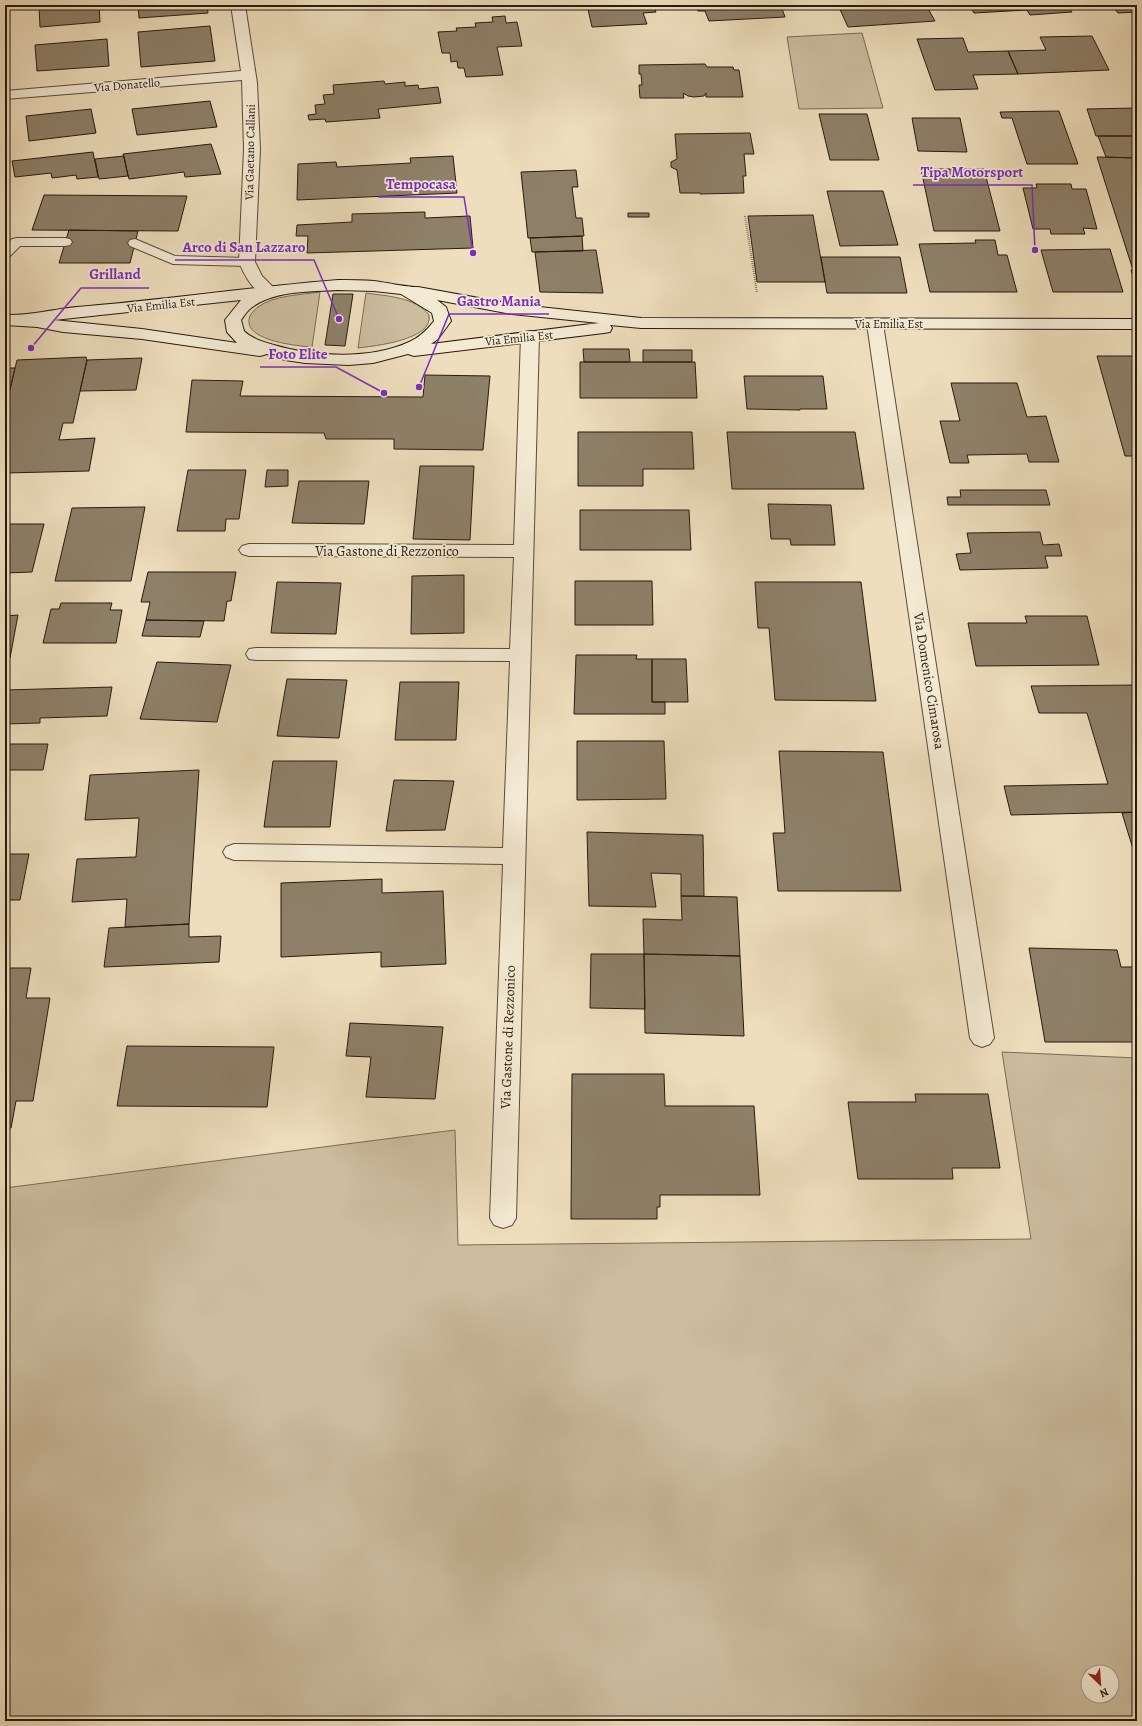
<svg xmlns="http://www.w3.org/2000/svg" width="1142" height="1726" font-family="Alegreya,serif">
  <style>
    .green { fill: #ccbd9f; stroke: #796c56; fill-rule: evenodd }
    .building { fill: #8e8069; stroke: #261b0e }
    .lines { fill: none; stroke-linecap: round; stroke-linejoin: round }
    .lane-casing { stroke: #584c3a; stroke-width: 2 }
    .street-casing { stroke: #584c3a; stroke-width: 2 }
    .secondary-casing { stroke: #261b0e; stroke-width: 2 }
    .path { stroke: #261b0e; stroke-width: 2; stroke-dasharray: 0.5 1.5; stroke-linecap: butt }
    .lane { fill: #f4ead4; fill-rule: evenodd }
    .street { fill: #f4ead4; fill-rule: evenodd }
    .secondary { fill: #f4ead4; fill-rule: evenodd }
    .labels { text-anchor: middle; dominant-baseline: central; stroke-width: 3.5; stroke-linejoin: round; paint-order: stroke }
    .far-street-label { font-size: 12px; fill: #261b0e; stroke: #f4ead4 }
    .street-label { font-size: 14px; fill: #261b0e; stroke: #f4ead4 }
    .leader { fill: none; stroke: #7b2cbf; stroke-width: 1.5 }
    .callout-dot { fill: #7b2cbf; stroke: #f4ead4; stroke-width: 1.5 }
    .callout-label { font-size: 15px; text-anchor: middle; font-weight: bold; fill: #7b2cbf; stroke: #f4ead4; stroke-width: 3.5; stroke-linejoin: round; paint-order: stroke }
  </style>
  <rect width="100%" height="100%" fill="#eedebd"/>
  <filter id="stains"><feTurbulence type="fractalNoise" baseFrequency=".005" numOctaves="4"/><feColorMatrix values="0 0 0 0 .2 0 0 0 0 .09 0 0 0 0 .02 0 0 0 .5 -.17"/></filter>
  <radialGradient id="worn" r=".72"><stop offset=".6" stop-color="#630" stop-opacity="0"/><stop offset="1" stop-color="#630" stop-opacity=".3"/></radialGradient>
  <path class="green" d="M862 33 883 108 799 109 787 37Z
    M320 292 312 347C297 346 251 341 249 323 248 316 253 311 258 307 274 295 301 295 320 292Z
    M366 293C386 296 416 297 429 315 434 340 374 346 358 348Z
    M1002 1052 1137 1058V1721H5V1188L455 1130 458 1245 1031 1239ZM1088 1672H1112V1696H1088Z"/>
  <path class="building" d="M39 5H99L100 22 40 27Z
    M138 5H207L208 13 139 18Z
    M587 5H653L656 12 643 13 647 24 592 27Z
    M695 5H791L781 6 785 17 709 21 705 11H698Z
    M838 5H926L935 21 848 27Z
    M969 5H1067L1072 12 1030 15 1027 10 974 13Z
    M1112 5H1137V12L1118 13Z
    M505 16 506 23 517 22 522 46 497 47 503 75 466 77 464 68H458L457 61 451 62 450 53H442L438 32 457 31 456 28 476 27 475 23 493 22 492 17Z
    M210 26 215 61 141 67 138 32Z
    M1092 36 1109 70 1018 74 1008 51 1046 50 1040 37Z
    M963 38 968 52 1008 51 1018 74 973 75 978 89 935 90 917 39Z
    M107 39 109 66 37 71 35 45Z
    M705 64 707 67H733L734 70H739L743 97H706V93L704 96 694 97 688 96 683 93 684 98H640L639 85H642L641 74H639V65Z
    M384 81 385 84 405 82V86L418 85 419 89 438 87 441 103 378 109 380 118 326 122 325 119 309 120 308 115 316 114 315 105 325 104 323 95 334 94 333 85Z
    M210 101 217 127 137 135 132 109Z
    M1137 108V136H1096L1087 109Z
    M91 109 96 133 29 141 26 116Z
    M1059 111 1078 164H1027L1012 118H1002L1000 112Z
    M819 114H867L879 160H830Z
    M912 118H960L967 152 918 151Z
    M750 133 754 154H744L746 176H743L744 193 700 194V193H680L677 170 671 167V162L677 159 675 134Z
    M1098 136H1137V158L1106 157Z
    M211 144 221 174 185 177 184 172 129 179 123 154Z
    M93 152 98 177 77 179 76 175 52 178 51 173 15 177 12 161Z
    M124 156 128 176 99 179 95 159Z
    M453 156 457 193 297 200 298 164 336 162 337 167 411 163 410 158Z
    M1097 157 1137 158V270H1133Z
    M921 169H984L1000 231H934Z
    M576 170 578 187H572L576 218H582L584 236 528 238 521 172Z
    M1036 184H1071L1072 189H1086L1097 229 1083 228 1085 234H1051L1050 229H1033L1023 188H1037Z
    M827 191H883L898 245 840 246Z
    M44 195 187 196 178 231 32 230Z
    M425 212V218L470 216 473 248 307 253 308 236H296L297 225 352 222V214Z
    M628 213H649V217H628Z
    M813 215 825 282H757L748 216Z
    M69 230 138 231 130 263H59Z
    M582 236 583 251 532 252 530 238Z
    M975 240H995L998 255H1007L1017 292H930L919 244 976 243Z
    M1110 249 1123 292H1053L1041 250Z
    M596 250 603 293 540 292 535 252Z
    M821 257H900L907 293H827Z
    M1131 270H1137V289Z
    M333 294H353L345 346 325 345Z
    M583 349H629L630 362H584Z
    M643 350H692V362H643Z
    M1097 356H1137V456H1125Z
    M86 357 87 360 73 423H63L59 440 95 438 89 471 5 473V410L17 360Z
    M142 358 136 390 80 391 87 360Z
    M580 362H695L697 398H580Z
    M5 368H15L8 398H5Z
    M425 375 490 376 483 450 394 449V439H326L324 433 186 432 192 380 243 381 240 396 423 397Z
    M744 376H823L827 409H800V410L747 409Z
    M951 383H1017L1027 417 1046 416 1059 462H1029L1027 454 967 455 969 463H950L940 421H960Z
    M578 432H692L694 469H643V486H578Z
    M727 432H855L864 489H732Z
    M420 466H474L470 540 413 539Z
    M188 470H246L239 519H226L225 531H177Z
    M267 470H288V486L265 487Z
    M299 481H369L364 524 292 523Z
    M960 490H1046L1050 505H948L947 497H961Z
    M768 504 831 505 835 545H791L790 539H771Z
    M145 507 131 581H55L72 508Z
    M580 510H689L691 550H580Z
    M5 524H44L32 572 5 573Z
    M1040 532 1043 545 1059 544 1062 556H1045L1048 568 960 570 956 554 971 553 967 533Z
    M148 572H236L231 601H227L224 621 146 620 150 602H141Z
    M464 575V633L411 634 412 576Z
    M575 581H652L653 625H575Z
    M277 582 341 583 336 634 271 633Z
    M755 582H861L876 701 775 700 769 628H758Z
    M61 603H112L110 610H122L116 643H43L51 609H59Z
    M18 615 10 658H5V616Z
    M1025 616H1087L1099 665 976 666 968 623H1027Z
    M146 620 204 621 200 637 142 636Z
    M576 655H637L636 659H652V702H665V714H574Z
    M652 659H686L688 702H652Z
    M157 662 231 665 217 722 140 719Z
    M287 679 347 680 339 738 277 736Z
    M400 682H459L456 740H395Z
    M1137 685V812L1011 815 1004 786 1108 784 1087 713H1039L1031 686Z
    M112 687 107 716 40 718V723L5 724V690Z
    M577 741H664L666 799 577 800Z
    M8 744H48L43 770H5V756Z
    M779 751 883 752 901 891H778L773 833H785Z
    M273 761H337L330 827H264Z
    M199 770 189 924 125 927 127 899 72 902 77 859 136 857 139 818 85 820 90 775Z
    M394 780 454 781 445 830 386 831Z
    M1137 812V862L1122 813Z
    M587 832 703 835 704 896H681V874L651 873 656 907 589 906Z
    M5 854H29L20 900H5Z
    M382 879V893L443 891 446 964 381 967V952L281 957V883Z
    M681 896 737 897 740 956 644 954 643 919 682 920Z
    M189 924V937L221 936 219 962 104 967 109 928Z
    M1029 948 1117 950 1121 967H1137V1042H1045Z
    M591 954H644L645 1009 590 1008Z
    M644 954 740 956 744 1036 645 1033Z
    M5 968H31L26 998H50L33 1101H16L11 1128H5Z
    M350 1023 443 1027 435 1099 366 1097 371 1057 346 1056Z
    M127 1046 274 1047 267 1107 117 1106Z
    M572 1074H664L665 1106H754L760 1195H660V1207H657V1219H571Z
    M915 1094H988L1000 1168H952L953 1179H858L848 1102H916Z"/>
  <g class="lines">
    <g class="lane-casing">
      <path id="lane" d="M17 238H65L70 239 72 242 70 245 65 246H20L10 256 5 257V246L12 239Z
        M135 239 175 256 247 258 252 259 254 262 252 265 247 266 173 264 130 246 128 243 130 240Z"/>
    </g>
    <g class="street-casing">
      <path id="street" d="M231 5H245L257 83 260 149 255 262 262 276 278 292 276 296C257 300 245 277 239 262L244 149 242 80 5 99V91L241 71Z
        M875 319 881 320 883 324 994 1038 990 1044 982 1047 974 1044 970 1038 867 324 869 320Z
        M530 331 536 332 539 336 516 1218 512 1225 503 1228 494 1225 490 1218 503 864 234 860 226 857 223 852 226 847 234 844 503 848 510 661 256 660 249 659 246 654 249 649 256 648 510 649 514 557 249 556 242 554 239 550 242 546 249 544 514 545 521 336 524 332Z"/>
    </g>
    <g class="secondary-casing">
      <path id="secondary" d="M338 280C350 280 362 280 374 281 383 282 412 288 418 287L512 304 641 318 1137 319V329L641 328 610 325 612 328 610 332 604 333 414 356 408 354 373 363 349 365 305 363 285 360 267 354 260 356 142 339 63 332 37 327 5 325V315C30 316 53 309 77 307 164 300 251 287 338 280ZM338 290 374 291 401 294 432 313 434 321C427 330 420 337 409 342 370 360 314 357 274 345 264 342 252 339 244 331L241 320C244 316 247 311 251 308 274 290 310 292 338 290ZM241 300 225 320 227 332 237 343 142 329 54 320ZM437 300 512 314 599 323 431 344 438 339 451 321 446 307Z"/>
    </g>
    <path class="path" d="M271 9 343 5
      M745 216 757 293"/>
    <use href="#lane" class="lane"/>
    <use href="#street" class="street"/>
    <use href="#secondary" class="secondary"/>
  </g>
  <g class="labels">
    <g class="far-street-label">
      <text transform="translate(127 85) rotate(-5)">Via Donatello</text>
      <text transform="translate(250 152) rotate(-89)">Via Gaetano Callani</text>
      <text transform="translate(161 305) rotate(-6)">Via Emilia Est</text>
      <text x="889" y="324">Via Emilia Est</text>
      <text transform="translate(519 338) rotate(-6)">Via Emilia Est</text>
    </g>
    <g class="street-label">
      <text x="387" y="551">Via Gastone di Rezzonico</text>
      <text transform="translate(929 681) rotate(81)">Via Domenico Cimarosa</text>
      <text transform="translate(508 1037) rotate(-88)">Via Gastone di Rezzonico</text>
    </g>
  </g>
  <path class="leader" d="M1035 250L1032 185H913M473 253L464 197H378M339 319L314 260H175M31 348L81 288H149M419 387L449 314H549M384 393L336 367H260"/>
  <g class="callout-dot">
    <circle cx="1035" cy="250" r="4"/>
    <circle cx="473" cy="253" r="4"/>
    <circle cx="339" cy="319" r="4"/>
    <circle cx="31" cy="348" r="4"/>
    <circle cx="419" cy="387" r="4"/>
    <circle cx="384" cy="393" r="4"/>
  </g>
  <g class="callout-label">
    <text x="972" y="177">Tipa Motorsport</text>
    <text x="421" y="189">Tempocasa</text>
    <text x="244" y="252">Arco di San Lazzaro</text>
    <text x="115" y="279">Grilland</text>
    <text x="499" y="306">Gastro Mania</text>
    <text x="298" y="359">Foto Elite</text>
  </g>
  <rect width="1142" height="1726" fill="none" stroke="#eedebd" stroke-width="20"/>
  <rect x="6" y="6" width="1130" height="1714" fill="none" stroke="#261b0e" stroke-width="2"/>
  <rect x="10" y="10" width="1122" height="1706" fill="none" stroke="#261b0e"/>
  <g transform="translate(1100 1684) rotate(155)"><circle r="19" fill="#f4ead4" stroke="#a29785"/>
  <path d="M0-3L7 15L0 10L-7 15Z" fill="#8f2418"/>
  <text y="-6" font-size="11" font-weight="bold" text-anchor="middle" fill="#261b0e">N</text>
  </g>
  <rect width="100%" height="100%" filter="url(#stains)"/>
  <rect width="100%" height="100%" fill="url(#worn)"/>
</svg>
